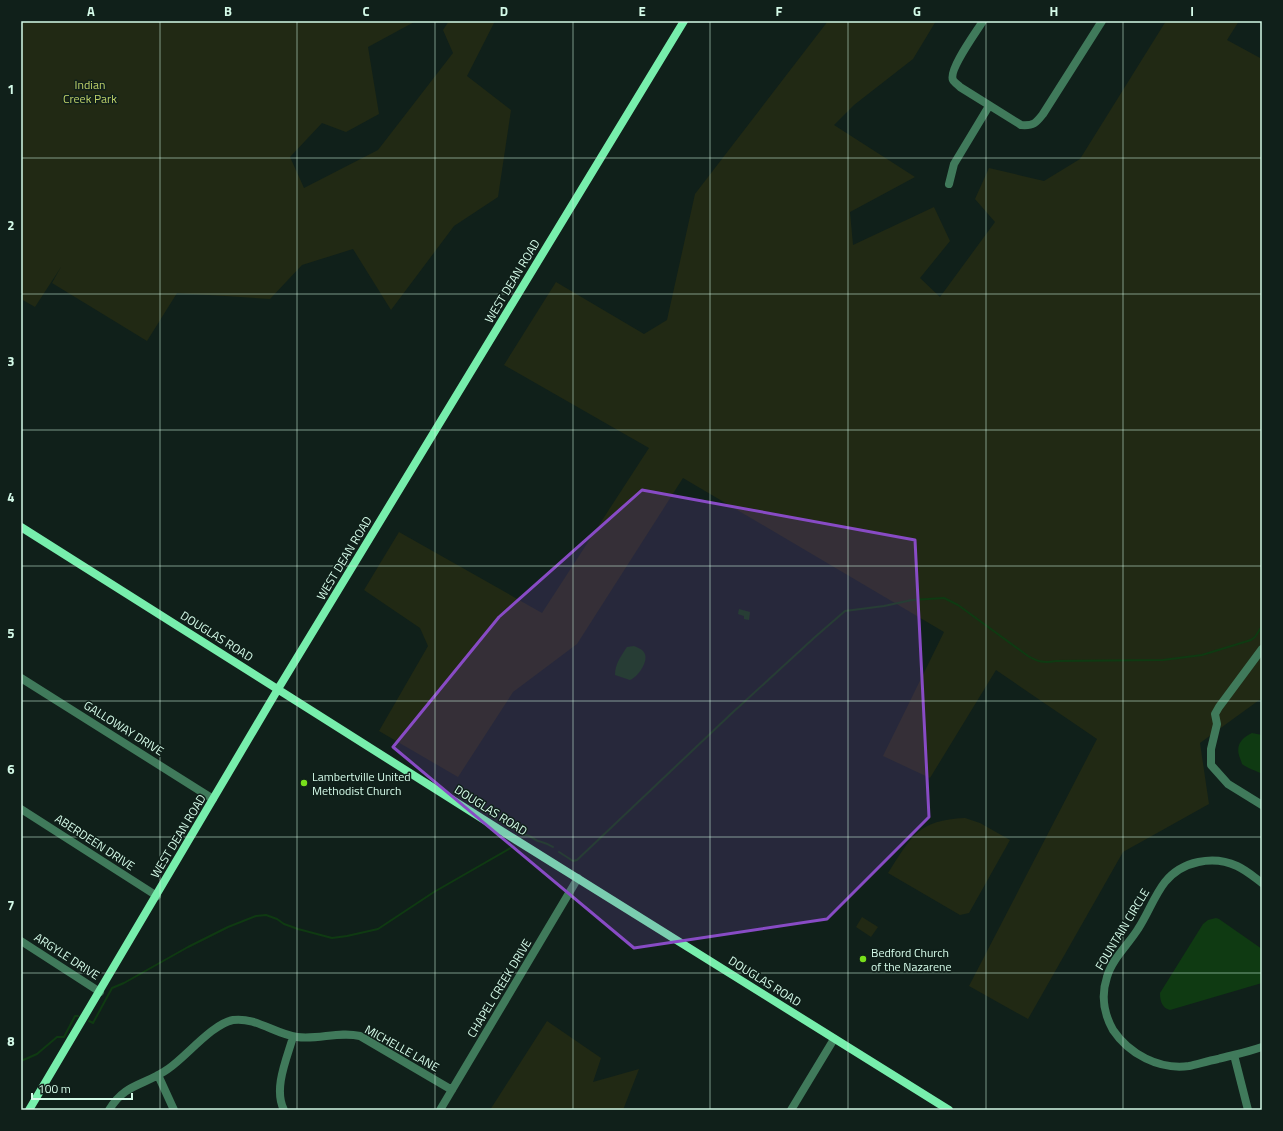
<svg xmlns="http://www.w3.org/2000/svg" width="1283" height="1131" font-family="'Titillium Web',sans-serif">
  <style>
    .green { fill: #212914 }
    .water { fill: #0f3a12 }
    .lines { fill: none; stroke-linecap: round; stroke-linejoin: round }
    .stream { stroke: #0f3a12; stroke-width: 2 }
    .street { stroke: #407a5b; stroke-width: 8 }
    .secondary { stroke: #77eeac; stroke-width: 8 }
    .marked { fill: #884bc5; fill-opacity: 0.2; stroke: #884bc5; stroke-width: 3; stroke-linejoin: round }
    .grid { fill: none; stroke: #d4fae8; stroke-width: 1; stroke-opacity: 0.55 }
    .poi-dot { fill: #78df1b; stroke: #10201a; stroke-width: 1.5 }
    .labels { text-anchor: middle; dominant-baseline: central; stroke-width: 3; stroke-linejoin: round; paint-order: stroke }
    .park-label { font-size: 12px; fill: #bfd169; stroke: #10201a }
    .street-label { font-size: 12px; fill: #d4fae8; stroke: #10201a }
    .poi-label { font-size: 12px; fill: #d4fae8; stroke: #10201a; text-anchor: start }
    .neatline { fill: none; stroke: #d4fae8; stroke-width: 1.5 }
    .grid-label { font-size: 13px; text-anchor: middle; font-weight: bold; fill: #d4fae8 }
  </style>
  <rect width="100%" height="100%" fill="#10201a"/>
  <path class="green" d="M21 21H416L368 47 379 114 346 132 322 123 290 157 304 188 378 150 453 53 443 30 449 21H495L467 76 511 110 498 197 454 226 391 310 353 249 302 265 270 299 177 293 147 341 52 283 61 267 35 307 21 299Z
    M828 21H936L913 59 854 105 834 125 915 177 850 212 853 245 934 207 950 241 920 278 940 297 995 222 975 199 989 168 1044 181 1080 159 1166 21H1239L1227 40 1262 59V698L1200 743 1209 804 1123 852 1028 1019 969 986 1097 739 996 670 930 778 883 756 944 632 683 478 577 644 513 692 458 777 379 731 428 646 420 628 364 590 399 532 542 613 649 448 504 365 556 282 644 334 667 320 695 194Z
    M965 818 980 823 1010 840 969 913 960 915 888 873C912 836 918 820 965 818Z
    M862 917 878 927 871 937 856 927Z
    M547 1021 601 1058 593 1082 639 1069 623 1110H490Z"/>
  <path class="water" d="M739 609 750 612 749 620 744 619V616L738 614Z
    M634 646C637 647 641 649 643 651 651 659 638 677 630 680L615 675C615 664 621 656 627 647Z
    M1252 733 1262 735V774C1257 771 1247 768 1242 764 1242 763 1240 758 1240 758 1235 746 1241 738 1252 733Z
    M1216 918 1219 919 1262 949V983L1170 1010C1162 1008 1160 1001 1160 993L1203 924 1208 920Z"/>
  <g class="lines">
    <path class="stream" d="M523 835C529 833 532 839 538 841 544 843 547 843 553 847
      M559 852 573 861 577 860 731 714 815 637 845 611 884 606 912 600 944 598 958 605 1028 656C1038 662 1044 663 1056 661L1163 660 1202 655 1251 640 1255 637 1262 626
      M89 1021 93 1023 112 988 124 983 188 947 228 927 256 916 266 915 277 919 284 924 298 929 332 938 347 936 378 929 434 892 514 846
      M21 1061 37 1054 57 1037H64L75 1016H78"/>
    <path class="street" d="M983 21C977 31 948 70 953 80 954 82 958 85 960 87L1021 125C1034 126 1036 123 1043 114L1102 21
      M949 184 954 164 989 106
      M1262 649 1219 707 1215 714 1217 724 1211 749V765L1228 784 1262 805
      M21 678 213 799
      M21 809 157 896
      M1262 883C1254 877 1246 870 1237 866 1213 855 1182 861 1165 882 1154 896 1148 914 1138 929 1128 945 1112 959 1107 977 1101 995 1104 1014 1113 1030 1129 1054 1159 1070 1189 1066 1198 1064 1208 1061 1218 1059 1233 1055 1248 1052 1262 1047
      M21 941 100 992
      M1234 1055 1248 1110
      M158 1075 174 1110
      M109 1110C125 1083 144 1086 168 1069 186 1057 212 1024 233 1020 256 1017 275 1034 297 1037 318 1040 339 1031 360 1036L452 1090
      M284 1110C273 1089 287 1058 293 1037
      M440 1110 578 878
      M791 1110 834 1039"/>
    <path class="secondary" d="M21 527 516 840 949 1110
      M29 1110 278 689 684 21"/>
  </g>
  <path class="marked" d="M642 490 915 540 929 817 827 919 634 948 393 747 499 617Z"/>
  <path class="grid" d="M160 21V1110M297 21V1110M435 21V1110M573 21V1110M710 21V1110M848 21V1110M986 21V1110M1123 21V1110M21 158H1262M21 294H1262M21 430H1262M21 566H1262M21 701H1262M21 837H1262M21 973H1262"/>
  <g class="poi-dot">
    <circle cx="304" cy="783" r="4"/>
    <circle cx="863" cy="959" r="4"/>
  </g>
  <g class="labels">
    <g class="park-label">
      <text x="90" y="84">Indian<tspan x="90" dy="14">Creek Park</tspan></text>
    </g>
    <g class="street-label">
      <text transform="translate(512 281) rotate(-59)">WEST DEAN ROAD</text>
      <text transform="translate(344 558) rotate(-59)">WEST DEAN ROAD</text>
      <text transform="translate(217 636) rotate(32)">DOUGLAS ROAD</text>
      <text transform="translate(124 728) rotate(32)">GALLOWAY DRIVE</text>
      <text transform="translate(491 810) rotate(32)">DOUGLAS ROAD</text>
      <text transform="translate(178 836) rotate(-59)">WEST DEAN ROAD</text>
      <text transform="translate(95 842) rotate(33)">ABERDEEN DRIVE</text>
      <text transform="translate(1122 929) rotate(-59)">FOUNTAIN CIRCLE</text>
      <text transform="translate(67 956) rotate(33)">ARGYLE DRIVE</text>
      <text transform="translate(765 981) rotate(32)">DOUGLAS ROAD</text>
      <text transform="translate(499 988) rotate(-59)">CHAPEL CREEK DRIVE</text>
      <text transform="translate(402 1048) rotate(29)">MICHELLE LANE</text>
    </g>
    <g class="poi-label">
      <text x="312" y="776">Lambertville United<tspan x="312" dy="14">Methodist Church</tspan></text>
      <text x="871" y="952">Bedford Church<tspan x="871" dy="14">of the Nazarene</tspan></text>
    </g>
  </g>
  <rect width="1283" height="1131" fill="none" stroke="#10201a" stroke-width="44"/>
  <path d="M32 1093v6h100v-6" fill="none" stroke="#d4fae8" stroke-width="2"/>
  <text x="38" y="1093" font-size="12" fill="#d4fae8" stroke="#10201a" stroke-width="3" paint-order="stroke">100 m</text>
  <rect x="22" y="22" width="1239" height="1087" class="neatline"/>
  <g class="grid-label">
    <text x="91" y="16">A</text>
    <text x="228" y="16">B</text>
    <text x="366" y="16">C</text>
    <text x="504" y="16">D</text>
    <text x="642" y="16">E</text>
    <text x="779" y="16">F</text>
    <text x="917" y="16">G</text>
    <text x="1054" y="16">H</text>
    <text x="1192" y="16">I</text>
    <text x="11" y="94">1</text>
    <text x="11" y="230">2</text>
    <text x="11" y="366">3</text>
    <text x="11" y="502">4</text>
    <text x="11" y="638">5</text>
    <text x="11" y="774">6</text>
    <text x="11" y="910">7</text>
    <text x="11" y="1046">8</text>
  </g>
</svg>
